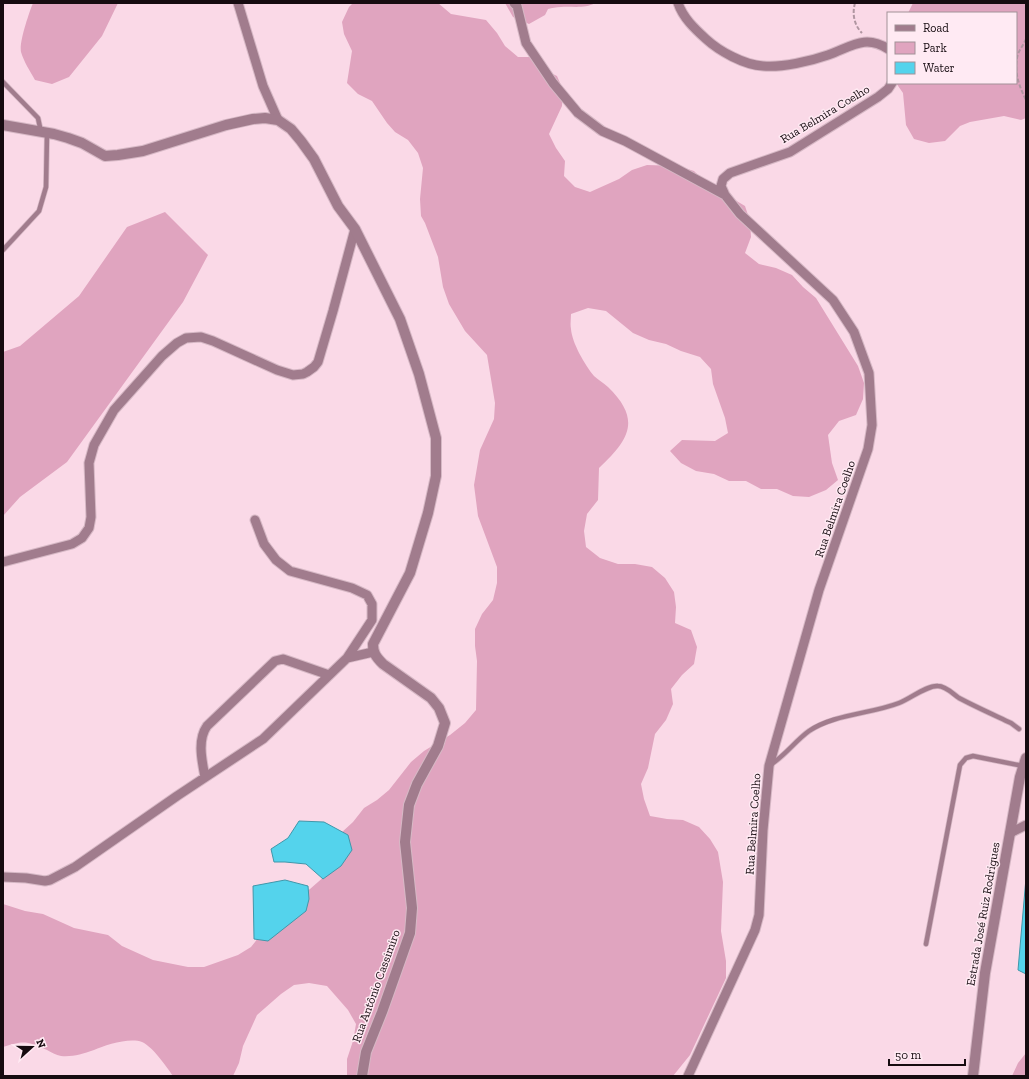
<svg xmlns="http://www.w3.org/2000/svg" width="1029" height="1079" font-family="'Zilla Slab',serif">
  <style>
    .green { fill: #e0a4bf }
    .water { fill: #54d3ec; stroke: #4197aa }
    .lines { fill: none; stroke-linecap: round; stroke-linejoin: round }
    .service-casing { stroke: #d6b8c5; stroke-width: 6 }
    .minor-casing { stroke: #d6b8c5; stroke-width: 11 }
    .tertiary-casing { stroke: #d6b8c5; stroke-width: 12 }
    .path { stroke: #b096a1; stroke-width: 2; stroke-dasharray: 4 2; stroke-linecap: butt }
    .service { stroke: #a17c8d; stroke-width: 4.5 }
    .minor { stroke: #a17c8d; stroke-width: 9 }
    .tertiary { stroke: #a17c8d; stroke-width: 10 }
    .labels { text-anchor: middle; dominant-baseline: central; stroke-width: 3; stroke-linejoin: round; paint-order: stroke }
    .street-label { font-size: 12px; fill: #160b10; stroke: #ffeaf3 }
  </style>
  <rect width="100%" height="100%" fill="#fad9e7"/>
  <path class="green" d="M33 3H118L102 36 69 77 52 84 35 80C30 71 24 62 21 52 19 42 29 13 33 3Z
    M353 3H438L451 14 486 20 497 33 505 46 518 57H536L543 69 557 76 563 90 562 106 549 134 556 148 565 161 564 176 575 187 590 192 619 179 632 170 647 165 678 166 694 171 705 182 745 206 750 221 751 237 745 253 759 264 776 268 792 275 803 287 816 298 858 366 864 383 863 399 856 415 839 421 828 435 832 463 838 480 826 490 809 497 793 496 777 489H761L746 481H729L714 474 696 471 681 463 670 451 682 440 715 441 728 433 725 418 713 384 711 369 700 357 681 351 666 344 649 340 633 333 606 311 588 308 571 314C571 319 570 324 571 329 572 343 585 365 594 376 598 380 604 383 608 387 642 420 629 440 599 468L598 500 587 514 584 531 586 547 600 558 618 564H635L652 567 665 578 674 592 676 607 675 623 691 630 697 647 694 664 682 675 671 689 673 704 666 720 655 734 648 768 641 784 644 799 650 816 667 819 683 820 699 827 710 839 718 852 723 882 721 931 726 961V978L690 1055 673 1076H347V1059L353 1041 356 1024 348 1010 327 986 309 983 294 985 281 994 257 1015 243 1046 239 1063 233 1076H173C166 1066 153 1047 142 1042 130 1037 105 1045 94 1050 82 1054 73 1057 61 1056 56 1055 51 1052 47 1050 27 1041 24 1040 3 1047V904L25 911 43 914 74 928 108 935 122 946 153 960 188 967H204L238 955 251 947 262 933 297 897 310 889 334 868 341 833 353 822 364 808 377 800 389 790 411 762 424 751 450 735 465 723 476 710 477 661 475 646V629L482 614 493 600 497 583V567L478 516 474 485 480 450 494 419 495 403 487 355 465 331 449 304 443 287 438 257 425 223 421 216 420 199 423 168 418 153 408 140 395 132 387 123 372 101 358 94 347 83 352 51 344 34 342 22 349 7Z
    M505 3H595C585 9 572 6 561 7 556 7 552 8 548 9L545 15 529 24 513 17Z
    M913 3H1026V118L1021 120 1004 116 970 122 960 126 945 141 929 143 914 139 906 125 903 93 896 83H1016V13H908Z
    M165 212 208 255 183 302 67 462 20 497 3 516V352L20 346 79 296 127 227Z
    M1026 1053V1076H1012L1018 1063Z"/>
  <path class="water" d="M299 821 324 822 348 835 352 850 341 866 323 879 306 864 285 862H274L271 849 288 838Z
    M1026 878V974L1018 970Z
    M285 880 308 886 309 899 306 911 268 941 254 939 253 886Z"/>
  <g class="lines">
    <g class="service-casing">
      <path id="service" d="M3 82 38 118 41 132
        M3 250 39 211 46 187 47 133
        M770 765C785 756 795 741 809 731 834 714 871 714 899 703 910 699 927 685 938 686 946 686 953 694 959 698 976 707 994 715 1011 723L1019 729
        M926 944 960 765 966 758 973 756 1023 766"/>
    </g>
    <g class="minor-casing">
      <path id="minor" d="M238 3 263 86 278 120
        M514 3 517 6 526 43 553 83 578 113 602 131 625 141 725 195
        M678 3C683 18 695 29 706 39 719 51 744 65 763 66 781 68 811 61 828 55 851 47 865 34 888 49
        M3 562 72 544 82 538 89 528 91 517 89 463 94 445 114 410 162 356 177 343 186 338 201 337 213 341 277 370 293 375 303 374 307 372 314 367 318 362 333 311 355 229
        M347 658 373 652
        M205 777C202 761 197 740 207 726L275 661 283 659 329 675
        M1010 833 1026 825
        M3 877 26 878 45 881 50 880 75 867 177 796 263 739 347 658 372 620V604L367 595 352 588 290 571 276 560 264 544 255 520
        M688 1076 755 930 759 915 763 830 769 766 819 590 868 449 872 425 869 373 854 332 833 300 740 214 725 195 721 186 723 179 730 173 790 152 878 97 888 89 892 83"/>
    </g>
    <g class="tertiary-casing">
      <path id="tertiary" d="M3 125 54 134 68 138 82 143 105 156 118 155 143 151 226 125 253 119 265 118 278 120 291 129 301 141 314 159 338 206 355 229 400 319 419 374 436 438V476L428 513 410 573 373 644C373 653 376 657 383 664L431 698 439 708 445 723 438 746 417 784 409 805 405 842 412 908 410 933 382 1012 366 1052 362 1076
        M973 1076 985 973 1020 777 1026 758"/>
    </g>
    <path class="path" d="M855 3C852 14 854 25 862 33
      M1026 39C1024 44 1020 49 1018 54 1013 70 1019 86 1026 100"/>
    <use href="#service" class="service"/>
    <use href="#minor" class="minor"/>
    <use href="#tertiary" class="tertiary"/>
  </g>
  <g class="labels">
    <g class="street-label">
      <text transform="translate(825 114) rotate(-31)">Rua Belmira Coelho</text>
      <text transform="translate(835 509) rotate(-71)">Rua Belmira Coelho</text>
      <text transform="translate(753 824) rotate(-86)">Rua Belmira Coelho</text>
      <text transform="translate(983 914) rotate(-80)">Estrada José Ruiz Rodrigues</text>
      <text transform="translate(376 986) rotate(-70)">Rua Antônio Cassimiro</text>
    </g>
  </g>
  <rect width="1029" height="1079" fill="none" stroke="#160b10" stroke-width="8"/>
  <rect x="887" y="12" width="130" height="72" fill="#ffeaf3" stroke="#a29198"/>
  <rect x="895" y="25" width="20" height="6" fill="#a17c8d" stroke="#a29198"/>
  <text x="923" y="32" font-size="12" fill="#160b10">Road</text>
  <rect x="895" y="42" width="20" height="12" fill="#e0a4bf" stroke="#a29198"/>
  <text x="923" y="52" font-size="12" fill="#160b10">Park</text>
  <rect x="895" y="62" width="20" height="12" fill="#54d3ec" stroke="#a29198"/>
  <text x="923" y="72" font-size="12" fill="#160b10">Water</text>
  <g transform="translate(32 1047) rotate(69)" stroke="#ffeaf3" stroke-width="3" paint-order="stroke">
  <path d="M0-3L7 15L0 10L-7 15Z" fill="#160b10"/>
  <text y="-6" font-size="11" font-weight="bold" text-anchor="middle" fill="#160b10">N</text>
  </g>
  <path d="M889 1059v6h76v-6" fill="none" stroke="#160b10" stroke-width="2"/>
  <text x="895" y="1059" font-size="12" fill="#160b10" stroke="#ffeaf3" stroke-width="3" paint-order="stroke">50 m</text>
</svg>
